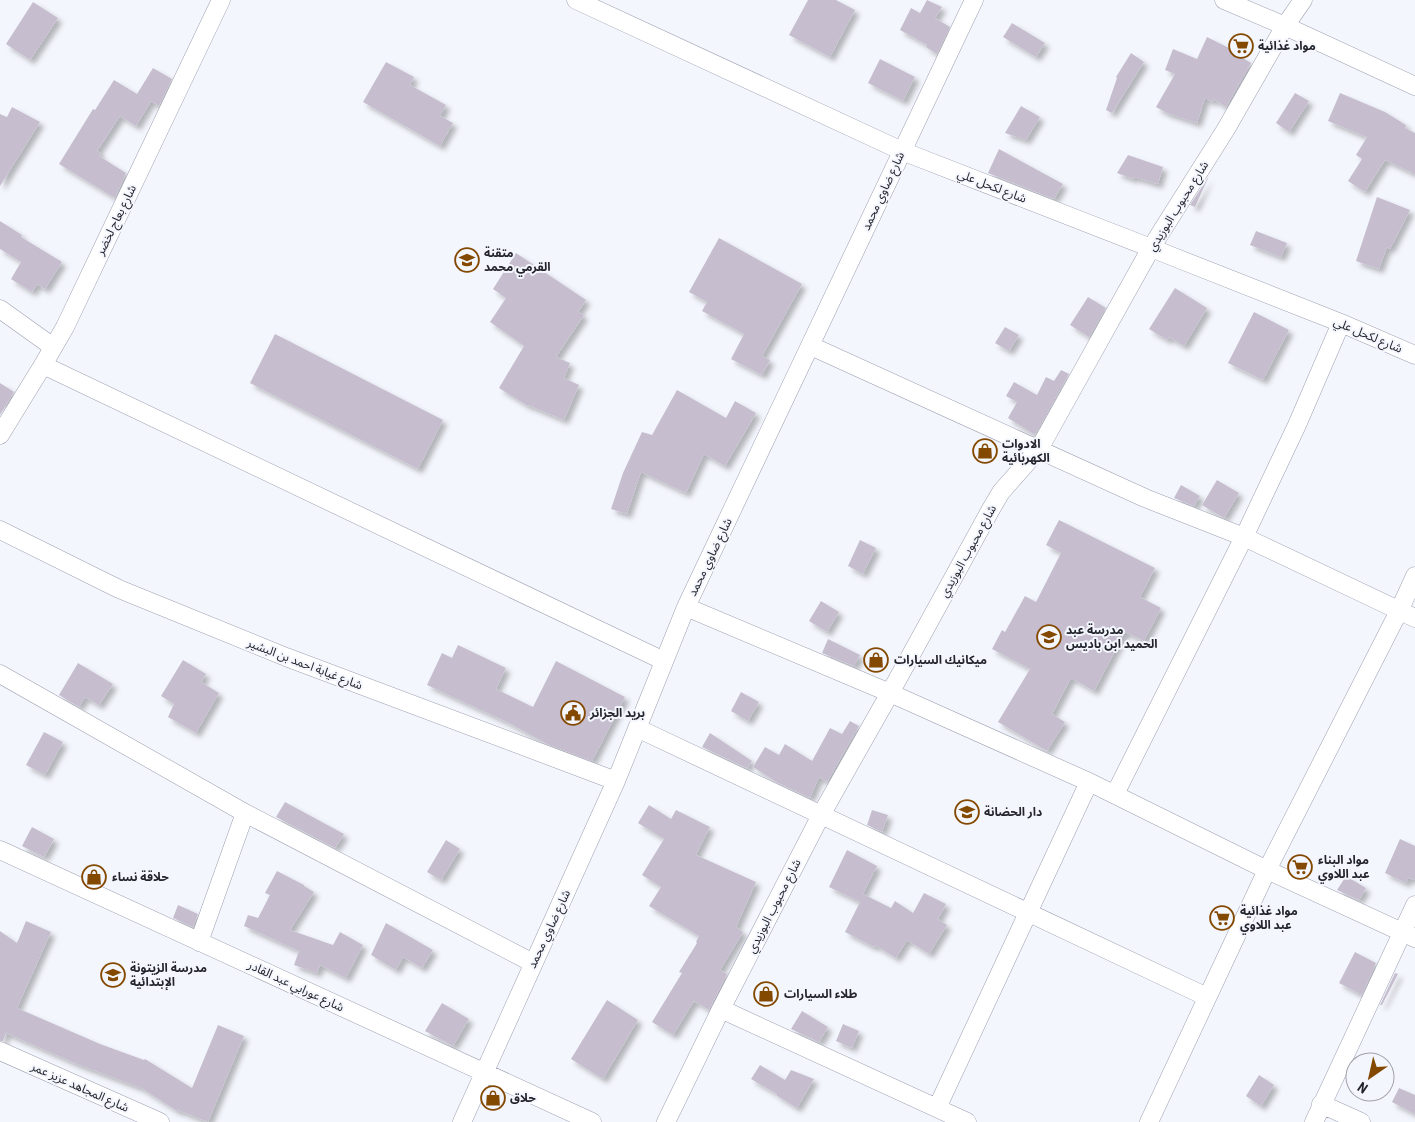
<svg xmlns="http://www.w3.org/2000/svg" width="1415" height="1122" font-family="'Roboto Condensed','Noto Sans Arabic',sans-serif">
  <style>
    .building { fill: #c6bece; filter: url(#shadow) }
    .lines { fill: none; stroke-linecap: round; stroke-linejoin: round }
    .street-casing { stroke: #9da0b1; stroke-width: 19 }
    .street { stroke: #fff; stroke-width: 18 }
    .labels { text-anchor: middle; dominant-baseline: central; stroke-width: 4; stroke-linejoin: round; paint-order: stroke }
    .poi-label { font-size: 12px; font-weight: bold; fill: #24252c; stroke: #f4f6fd; text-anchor: start }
    .street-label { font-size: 12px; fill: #24252c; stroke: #f4f6fd }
  </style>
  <defs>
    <filter id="shadow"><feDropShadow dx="4.5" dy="4.5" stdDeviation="2.5" flood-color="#0004"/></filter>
  </defs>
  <rect width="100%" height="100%" fill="#f4f6fd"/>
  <path class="building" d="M808 0H836L855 10 830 57 789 35Z
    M927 0 942 7 935 18 950 27 937 54 926 47 927 45 900 30 911 8 920 13Z
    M33 2 58 18 30 60 6 44Z
    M1012 23 1045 43 1036 57 1003 37Z
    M1207 37 1237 52 1236 54 1251 63 1226 107 1213 99 1212 102 1205 98 1197 123 1167 113 1156 107 1175 74 1165 70 1173 49 1197 59Z
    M1131 53 1144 62 1112 113 1106 110 1117 78 1116 77Z
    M880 59 915 77 903 101 868 83Z
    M386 62 414 77 410 85 446 105 440 116 453 123 440 146 363 102Z
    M153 68 172 79 159 106 151 101 136 126 120 116 97 151 101 153 99 156 126 173 115 198 59 164 93 109 95 110 114 80 137 94Z
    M1295 93 1309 101 1289 132 1276 123Z
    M1340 93 1385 112 1406 125 1405 128 1415 133V174L1385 160 1365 192 1348 181 1362 159 1356 155 1367 137 1328 121Z
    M1021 106 1040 117 1026 140 1005 133Z
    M12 107 40 122 0 186V114L7 117Z
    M999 149 1063 184 1054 199 988 173Z
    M1128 155 1163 167 1158 184 1134 177 1133 179 1117 173Z
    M1209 176 1195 207 1190 205Z
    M1377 197 1410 210 1390 249 1387 247 1379 269 1356 261Z
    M0 221 22 235 21 237 62 262 45 289 37 284 32 292 11 279 21 262 0 249Z
    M1256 231 1287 243 1281 257 1250 245Z
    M719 238 802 284 762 356 770 360 762 375 731 359 744 334 702 311 707 302 689 292Z
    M516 253 586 300 578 312 584 315 556 357 570 363 564 378 579 385 564 420 528 405V406L499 388 524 346 490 322 506 298 493 289Z
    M1175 288 1207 308 1184 346 1169 337 1167 340 1149 329Z
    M1088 297 1106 308 1089 337 1070 325Z
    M1254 312 1289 330 1263 380 1228 363Z
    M1005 327 1019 335 1009 351 995 343Z
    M275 334 443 420 418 469 250 383Z
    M1061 370 1069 374 1035 435 1008 418 1017 402 1006 396 1014 382 1037 395 1046 377 1054 381Z
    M0 383 14 392 0 415Z
    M677 390 726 418 735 401 756 413 725 466 704 454 686 493 641 472 627 514 611 509 623 473 642 432 652 435Z
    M1217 480 1239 493 1224 518 1202 505Z
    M1181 485 1200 496 1194 506 1174 498Z
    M1059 520 1155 568 1140 597 1161 608 1144 641 1125 632 1094 691 1071 678 1052 714 1065 722 1047 751 998 722 1030 669 992 649 1002 630 1005 632 1025 596 1036 602 1061 553 1046 545Z
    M860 540 876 548 863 574 848 566Z
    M821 601 839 612 827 632 809 621Z
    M828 639 860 655 854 666 822 653Z
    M458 645 506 668 496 689 533 707 556 661 625 697 592 761 549 745 507 722 427 685 442 653 452 658Z
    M183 660 206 674 201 682 219 693 196 733 168 717 174 704 161 696Z
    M78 663 113 684 99 705 85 697 79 707 59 695Z
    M741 692 759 702 748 721 731 711Z
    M850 721 859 726 827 782 819 777 810 798 778 783 753 767 765 747 779 755 785 744 812 761 830 728 842 734Z
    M44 732 63 742 45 775 26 765Z
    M710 733 752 761 747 768 702 747Z
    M285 802 344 834 335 848 276 817Z
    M649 805 671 819 676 810 710 827 696 855 756 882 736 927 743 932 720 970 727 974 709 1010 694 1001 673 1035 652 1022 682 973 679 972 697 943 696 942 699 936 649 906 661 887 642 875 664 839 638 823Z
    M872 810 888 815 882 832 867 825Z
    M32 827 54 839 44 857 22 846Z
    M1400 839 1415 846V880L1408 878 1406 883 1385 873Z
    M446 840 460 849 441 880 427 872Z
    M847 850 877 866 863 894 891 908 895 901 913 913 924 893 946 904 938 919 947 925 929 954 907 940 896 958 875 945 874 947 845 932 860 902 829 887Z
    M277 871 304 885V886L314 892 290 930 333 945 340 932 363 945 346 978 320 965 317 973 294 965 299 951 244 926 248 915 258 918 270 895 265 893Z
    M1346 876 1366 888 1359 900 1337 890Z
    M178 905 198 914 193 927 173 918Z
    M26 921 51 932 17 1008 100 1044 144 1060 145 1059 192 1088 218 1025 244 1036 208 1122 178 1110 177 1111 141 1088 77 1064 6 1033 3 1041H0V931L17 943Z
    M386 923 433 950 422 968 403 957 396 970 371 955Z
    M1355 952 1376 963 1362 995 1339 983Z
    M1395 973 1398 974 1382 1005H1380Z
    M607 1000 638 1020 603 1079 571 1059Z
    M442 1003 469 1019 453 1046 425 1031Z
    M802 1011 828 1027 819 1042 791 1029Z
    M843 1024 859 1031 852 1048 836 1041Z
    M760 1065 785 1080 791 1070 814 1079 797 1108 776 1095 777 1094 751 1079Z
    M1259 1075 1274 1085 1261 1106 1246 1096Z
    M1399 1088 1415 1095V1114L1392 1102Z"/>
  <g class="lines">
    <g class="street-casing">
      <path id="street" d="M576 0 902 151 1151 248 1341 323 1415 355
        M1224 0 1285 26 1415 86
        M0 309 53 347
        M811 346 1145 498 1244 537 1415 618
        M43 365 664 661
        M0 435 43 365 65 327 221 0
        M0 530 119 589 286 657 616 781
        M686 607 890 693 1089 782 1267 870 1415 938
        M0 674 245 813 533 963
        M637 728 1207 997
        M1115 794 1244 537 1297 425 1341 323
        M0 850 592 1122
        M199 942 245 813
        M721 1009 967 1122
        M0 1051 160 1122
        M1321 1104 1361 1122
        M937 1108 1089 782
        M462 1122 616 781 686 607 974 0
        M666 1122 721 1009 821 815 890 693 991 509 1001 492 1039 449 1151 248 1226 129 1285 26 1303 0
        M1149 1122 1267 870 1399 611 1415 576
        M1314 1122 1415 905"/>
    </g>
    <use href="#street" class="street"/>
  </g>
  <defs>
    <g id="supermarket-ring" transform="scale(1.25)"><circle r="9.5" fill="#f4f6fd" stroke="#844901" stroke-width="1.5"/><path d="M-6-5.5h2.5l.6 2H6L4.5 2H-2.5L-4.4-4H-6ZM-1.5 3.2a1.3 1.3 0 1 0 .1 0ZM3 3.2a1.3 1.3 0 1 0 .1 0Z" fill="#844901"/></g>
    <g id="school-ring" transform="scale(1.25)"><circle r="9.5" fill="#f4f6fd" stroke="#844901" stroke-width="1.5"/><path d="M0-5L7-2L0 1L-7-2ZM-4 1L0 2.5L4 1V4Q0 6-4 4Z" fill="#844901"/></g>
    <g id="shop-ring" transform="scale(1.25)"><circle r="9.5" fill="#f4f6fd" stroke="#844901" stroke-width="1.5"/><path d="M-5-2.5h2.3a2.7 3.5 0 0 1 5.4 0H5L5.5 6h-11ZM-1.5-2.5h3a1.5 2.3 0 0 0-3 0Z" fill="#844901"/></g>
    <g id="civic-ring" transform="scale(1.25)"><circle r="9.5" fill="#f4f6fd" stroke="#844901" stroke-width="1.5"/><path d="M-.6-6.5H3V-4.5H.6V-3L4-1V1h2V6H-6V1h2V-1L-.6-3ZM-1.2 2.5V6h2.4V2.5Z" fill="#844901"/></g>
  </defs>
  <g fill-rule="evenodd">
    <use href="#supermarket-ring" x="1241" y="46"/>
    <use href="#school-ring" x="467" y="260"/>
    <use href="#shop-ring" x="985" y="451"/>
    <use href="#school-ring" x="1049" y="637"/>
    <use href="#shop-ring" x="876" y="660"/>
    <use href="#civic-ring" x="573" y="713"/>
    <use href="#school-ring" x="967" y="812"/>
    <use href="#supermarket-ring" x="1300" y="867"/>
    <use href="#shop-ring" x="94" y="877"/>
    <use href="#supermarket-ring" x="1222" y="918"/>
    <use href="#school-ring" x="113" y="975"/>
    <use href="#shop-ring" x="766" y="994"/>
    <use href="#shop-ring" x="493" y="1098"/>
  </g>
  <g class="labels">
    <g class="poi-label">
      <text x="1258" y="46">مواد غذائية</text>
      <text x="484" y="253">متقنة<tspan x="484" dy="14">القرمي محمد</tspan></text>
      <text x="1002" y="444">الادوات<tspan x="1002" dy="14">الكهربائية</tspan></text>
      <text x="1066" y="630">مدرسة عبد<tspan x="1066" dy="14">الحميد ابن باديس</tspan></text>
      <text x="894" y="660">ميكانيك السيارات</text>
      <text x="590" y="713">بريد الجزائر</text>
      <text x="984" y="812">دار الحضانة</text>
      <text x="1318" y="860">مواد البناء<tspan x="1318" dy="14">عبد اللاوي</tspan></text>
      <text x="112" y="877">حلاقة نساء</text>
      <text x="1240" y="911">مواد غذائية<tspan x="1240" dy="14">عبد اللاوي</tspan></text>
      <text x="130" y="968">مدرسة الزيتونة<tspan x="130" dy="14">الإبتدائية</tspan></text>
      <text x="784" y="994">طلاء السيارات</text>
      <text x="510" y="1098">حلاق</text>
    </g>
    <g class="street-label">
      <text transform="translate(992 186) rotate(21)">شارع لكحل علي</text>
      <text transform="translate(883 191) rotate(-65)">شارع ضاوي محمد</text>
      <text transform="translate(1178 206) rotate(-58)">شارع محبوب البوزيدي</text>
      <text transform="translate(116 220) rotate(-64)">شارع بعاج لخضر</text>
      <text transform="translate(1368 335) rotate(23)">شارع لكحل علي</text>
      <text transform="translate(968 551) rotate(-61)">شارع محبوب البوزيدي</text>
      <text transform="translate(710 557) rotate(-64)">شارع ضاوي محمد</text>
      <text transform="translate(305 664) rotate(21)">شارع غيابة احمد بن البشير</text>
      <text transform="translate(774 906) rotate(-63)">شارع محبوب البوزيدي</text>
      <text transform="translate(549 929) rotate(-65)">شارع ضاوي محمد</text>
      <text transform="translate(296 986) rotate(25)">شارع عورابي عبد القادر</text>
      <text transform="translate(80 1087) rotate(24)">شارع المجاهد عزيز عمر</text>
    </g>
  </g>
  <g transform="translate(1370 1077) rotate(214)"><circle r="24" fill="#f4f6fd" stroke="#a1a2a9"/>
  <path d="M0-4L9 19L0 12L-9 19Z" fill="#844901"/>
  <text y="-8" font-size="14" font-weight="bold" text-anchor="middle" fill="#24252c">N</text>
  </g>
</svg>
